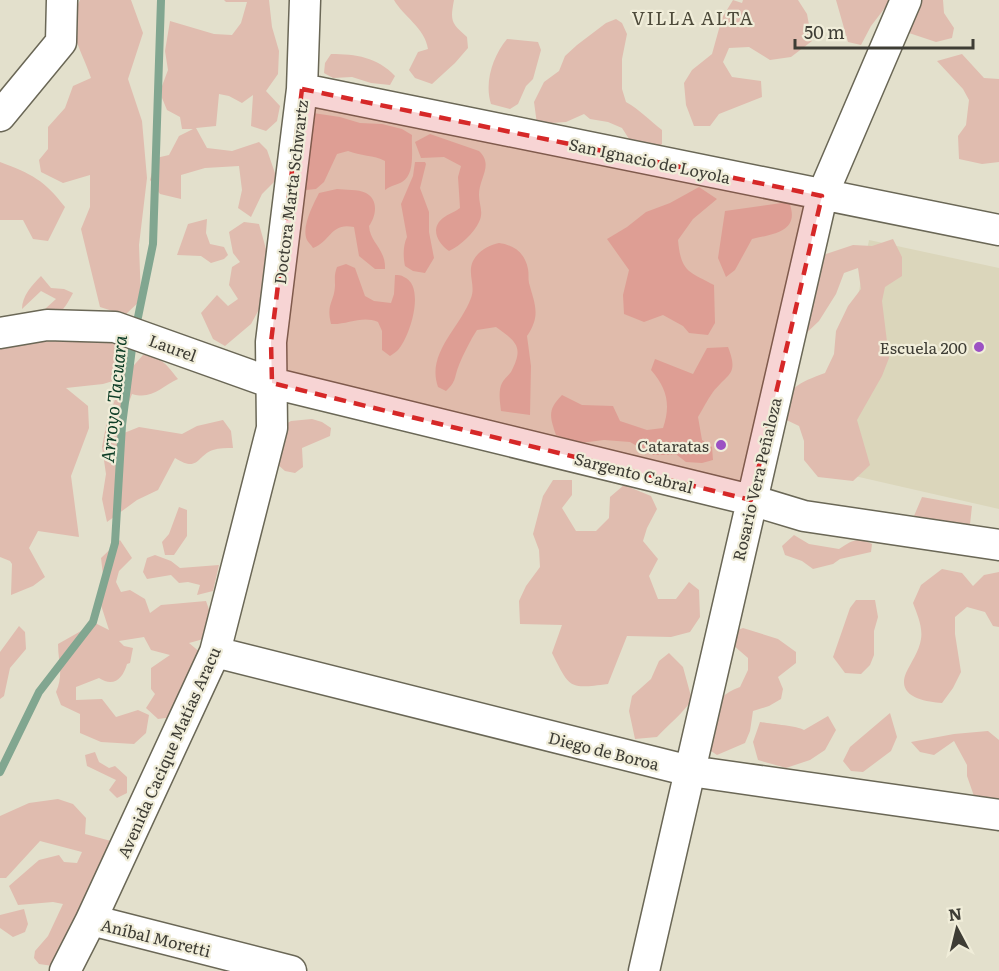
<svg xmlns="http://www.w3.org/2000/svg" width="999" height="971" font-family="Literata,serif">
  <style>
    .built { fill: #dbd6bb }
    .green { fill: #e0bcaf }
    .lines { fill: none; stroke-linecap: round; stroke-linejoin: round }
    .stream { stroke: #81a690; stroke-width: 8 }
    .minor-casing { stroke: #6a6756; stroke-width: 33 }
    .minor { stroke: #fff; stroke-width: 30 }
    .marked { fill: #d62828; fill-opacity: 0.2; stroke: #d62828; stroke-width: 4.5; stroke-dasharray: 12 8; stroke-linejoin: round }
    .poi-dot { fill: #9c51c3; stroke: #f0edd9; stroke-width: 2 }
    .labels { text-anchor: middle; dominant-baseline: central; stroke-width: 4.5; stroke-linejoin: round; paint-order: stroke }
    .street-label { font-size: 16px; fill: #3e3d35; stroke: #f0edd9 }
    .poi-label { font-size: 16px; fill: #3e3d35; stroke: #f0edd9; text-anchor: end }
    .neighbourhood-label { font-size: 18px; letter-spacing: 1.5px; fill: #4d4a3a; stroke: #f0edd9 }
    .water-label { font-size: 18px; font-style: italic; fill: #0d3d26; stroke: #f0edd9 }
  </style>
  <rect width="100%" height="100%" fill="#e3e0cc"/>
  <path class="built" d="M869 240 999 268V509L824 469Z"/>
  <path class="green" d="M80 0H131L143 33 128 79 142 121 147 178 139 245 141 300 125 315 100 307 81 229 90 207V175L63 183 41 172 39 160 48 149V127L65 108 73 86 91 78C81 48 65 31 80 0Z
    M224 0H269L272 27 279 51 278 74 266 91 280 106 277 121 266 131 251 126 253 95 242 103 229 96 219 94 216 126 196 128 207 148 232 151 259 142 267 150 277 179 262 194 251 217 238 208 242 190 239 166 205 168 181 175V199L160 194 150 180 156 158 169 155 179 136 193 129H182L180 117 167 110 162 98V86L168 70 165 51 170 21 214 34 232 35 241 23 247 2H226Z
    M394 0H454C450 21 451 23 467 37L468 48 455 63 432 84 415 78 409 70 418 52 428 49C425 28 403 16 394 0Z
    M733 0 742 3 743 0H798L807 14 812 41 791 57 770 60 749 47 729 48 723 62 732 77 761 81 762 97 719 114 710 126H694L686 105 684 83 692 70 712 54 722 18Z
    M836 0H891L871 26 861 45 848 42Z
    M921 0H943L944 13 954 28 952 38 936 42 903 31Z
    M616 19 622 23 627 34 622 59V89L626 102C640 110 649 120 662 130V144L652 153 631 142 622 128 608 122 590 119 584 114 566 122 537 124 534 102 544 82 559 71 565 56 577 45 606 23Z
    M507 39 538 42 541 50 533 79 526 86 518 104 510 109 491 104C484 82 493 56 507 39Z
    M331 54C356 54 377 57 395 76L390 85 371 83 352 77 333 78 324 73 325 63Z
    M962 54 984 78 999 79V162L982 164 959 159 958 136 966 125 969 100 963 89 937 61Z
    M306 112 340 117 360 123 382 124 402 129 412 135C411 149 416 174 402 182 397 185 392 185 385 190V161C374 155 360 156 348 151L337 154 324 182 316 189 296 191Z
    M430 134 479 151C494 165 479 178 479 195 479 205 484 212 479 222 474 233 460 246 449 251 437 243 430 228 443 218 448 214 455 212 460 208L458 177 461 166 444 157 421 158 415 142Z
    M0 162C32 174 44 180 65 207L48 241 33 239 23 220H0Z
    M415 162H425L426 164 420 188 429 212V232L434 258 425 273 413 271 405 266C403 257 403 245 407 237L401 204 413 176Z
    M699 187 717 199 693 219 678 240C681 271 687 271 714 285L715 323 708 335 689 333 683 326 663 315 644 322 624 314 623 295 629 270 607 239 627 227 646 212 670 203Z
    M337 189C345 190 358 189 366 193 379 200 376 216 369 226 370 243 386 249 385 269H375L359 256 354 227C331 222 332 240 313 248 313 247 307 241 307 240 301 227 313 205 319 193Z
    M789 202C801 232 773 234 752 239L735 270 726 277 718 258 725 211Z
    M207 219 206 233 210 244 224 247 228 255 224 259 211 263 201 256 177 255 188 224Z
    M244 222 259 224 266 249 273 263 262 304 251 324 225 346 213 339 201 313 217 295 228 306 238 299 229 285 232 267 240 262 233 253 229 232Z
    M893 239 902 257V276L885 287 882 301 889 358 882 376 857 420 870 465 853 481 818 477 804 460V441L799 426 776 415C789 387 798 383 825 373L834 354 836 331 848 306 861 289 858 268 844 273 836 294 819 321 797 342 808 273 826 254 853 245 872 246Z
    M499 243C514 245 525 253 528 269 529 274 528 278 529 283 535 305 541 315 527 336L531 366 530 415 501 411C500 402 498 391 502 383 504 379 508 376 511 372 524 347 517 342 496 327L477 330C471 339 463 355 459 365 454 377 457 381 446 391L438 387C426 353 460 328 471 298 476 286 467 273 473 261 478 251 489 245 499 243Z
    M346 264 355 268 365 296 374 301 391 303 394 294 395 275C398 275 401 275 404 277 426 286 410 337 398 350 396 352 393 354 390 356L382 350V331L378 322C362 315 347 325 331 324 326 303 334 303 335 286 335 279 334 275 337 267Z
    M41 276 51 288 64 289 73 293C66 306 61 316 45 320V309L56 299 41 291 22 309C22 296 32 285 41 276Z
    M119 339 127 373 143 355C161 356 167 365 178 379 161 387 152 400 132 394L126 410 124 433 139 427 182 434 197 426 223 420 231 431 233 448C227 448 219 448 213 450 196 456 199 473 175 458L158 490 137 500 107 522 102 499 106 474 102 447 107 421 123 378 103 384 66 388 88 406 89 428 71 476 79 537 38 531 29 548 45 577 33 586 11 595 12 564 10 561 0 557V343Z
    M728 347C739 375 728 373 713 392 707 400 703 409 698 417L702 440 712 447 713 460 702 463 686 462 677 455H653L630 442 604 440 580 443 556 435C550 417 547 410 562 395L582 405 613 406 620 421 647 430 663 428C671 405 667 388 651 370L655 359 693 374 707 348Z
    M312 419 322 422 331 428 330 436 302 448 303 467 295 473 285 471 277 464 282 426 291 421Z
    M553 480H572V495L562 508 576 531H596L609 518 610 497 624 485 651 496 657 509 647 528 643 541 658 559 649 576 658 599H676L689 582 699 590 700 617 690 632 671 637 627 636 608 684C569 689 570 689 552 653L562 625 520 624 519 601 526 586 540 567 539 550 533 534 543 496Z
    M922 497 972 506 969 534 922 533 914 516Z
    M179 507 187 510V536L174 555H165L162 542 169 534Z
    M794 535 809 544 839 549C851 541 858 536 872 544L871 552 840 559 833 564 813 569 802 561 785 555 782 546Z
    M120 540 132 558 119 571 116 582 121 592 130 590 145 599 150 613 161 605 206 601 212 618 207 638 189 643 201 653 173 717 158 719 146 708 155 694 151 689V668L170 655 151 650 144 637 119 641 124 646 133 648 130 663 127 664C123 678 114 688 99 678L76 687V700L102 699 116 717 138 710 149 715 146 733 134 744 101 742 80 733V714L61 705 56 692C64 674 58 662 58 644L81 631 93 622 109 630 100 602 104 583 101 558Z
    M155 555 171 561 180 568 219 565 213 591 197 595 200 585 188 582 179 583 171 575 147 579 143 572 147 558Z
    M942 569 962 573 973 586 984 575 999 572V627L993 626 985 612 967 607 955 617V634L961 672 953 688 942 703C925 702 896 697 906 673 911 662 919 652 921 639 923 627 917 614 913 603L921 585Z
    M856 600H875L878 617 874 631V655L870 665 861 674 845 673 833 657 850 608Z
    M19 626 25 632 26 649 10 668 4 696 0 699V652Z
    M743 628 778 639 796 652V663L778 677 783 689 781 699 769 706 753 711 750 731 745 743 717 755 705 747C712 717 708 699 740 687L748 670V658L733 645 730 633Z
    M669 653 683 667 692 700C682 714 669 724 657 737L635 739 629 711 632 696 651 679 659 661Z
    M890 713 897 737 891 751 863 772 851 771 843 761 850 747Z
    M828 716 836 730 825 750 810 760 786 768 758 760 753 742 760 722C770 724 797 726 804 730Z
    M988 731 999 740V800L975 799 967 776V765L954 741 934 755 920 752 911 742 954 734Z
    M95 752 99 762 109 768 115 766 127 777V793L117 798 109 790 116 780 87 766 85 755Z
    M58 799 73 804 86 818 85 834 111 841 115 848 107 869 89 887 76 915 67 948 53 966 39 964 34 958 35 951 48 936 63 904 53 902 18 905 9 886 39 860 59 855 64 862 77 863 82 852 40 841 6 878H0V816L29 803Z
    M24 909 28 924 25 932 13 937 0 928V915Z"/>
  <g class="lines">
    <path class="stream" d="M136 327 153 244 161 0
      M0 772 39 692 93 622 115 543 122 425 133 341"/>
    <g class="minor-casing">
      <path id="minor" d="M302 89 999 230
        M0 116 61 42 62 0
        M0 333 47 325 115 327 272 383 751 500 804 516 999 545
        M215 652 690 771 999 815
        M91 920 291 971
        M65 971 91 920 215 652 272 428 271 342 302 89 305 0
        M644 971 822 196 906 0"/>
    </g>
    <use href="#minor" class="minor"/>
  </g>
  <path class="marked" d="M302 89 822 196 751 500 272 383 271 342Z"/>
  <g class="poi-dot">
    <circle cx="979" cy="347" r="6"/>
    <circle cx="721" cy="445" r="6"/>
  </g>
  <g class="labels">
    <g class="street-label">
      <text transform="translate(650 160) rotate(12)">San Ignacio de Loyola</text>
      <text transform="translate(290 192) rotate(-83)">Doctora Marta Schwartz</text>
      <text transform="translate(173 347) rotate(20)">Laurel</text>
      <text transform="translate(634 472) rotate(14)">Sargento Cabral</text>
      <text transform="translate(756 479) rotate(-77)">Rosario Vera Peñaloza</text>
      <text transform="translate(604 750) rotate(14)">Diego de Boroa</text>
      <text transform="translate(168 752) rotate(-66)">Avenida Cacique Matías Aracu</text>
      <text transform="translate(156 937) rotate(14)">Aníbal Moretti</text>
    </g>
    <g class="poi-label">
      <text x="967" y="347">Escuela 200</text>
      <text x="709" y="445">Cataratas</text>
    </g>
    <g class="neighbourhood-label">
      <text x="693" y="17">VILLA ALTA</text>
    </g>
    <g class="water-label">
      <text transform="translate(113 399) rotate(-84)">Arroyo Tacuara</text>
    </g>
  </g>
  <g transform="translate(957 929) rotate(353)" stroke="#f0edd9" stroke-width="4.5" paint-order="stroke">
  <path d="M0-4.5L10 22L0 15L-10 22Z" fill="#3e3d35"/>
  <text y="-9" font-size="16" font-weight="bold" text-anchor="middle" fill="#3e3d35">N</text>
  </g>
  <path d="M795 39v9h178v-9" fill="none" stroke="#3e3d35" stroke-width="3"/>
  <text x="804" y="39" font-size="18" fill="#3e3d35" stroke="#f0edd9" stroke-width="4.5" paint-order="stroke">50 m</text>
</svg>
